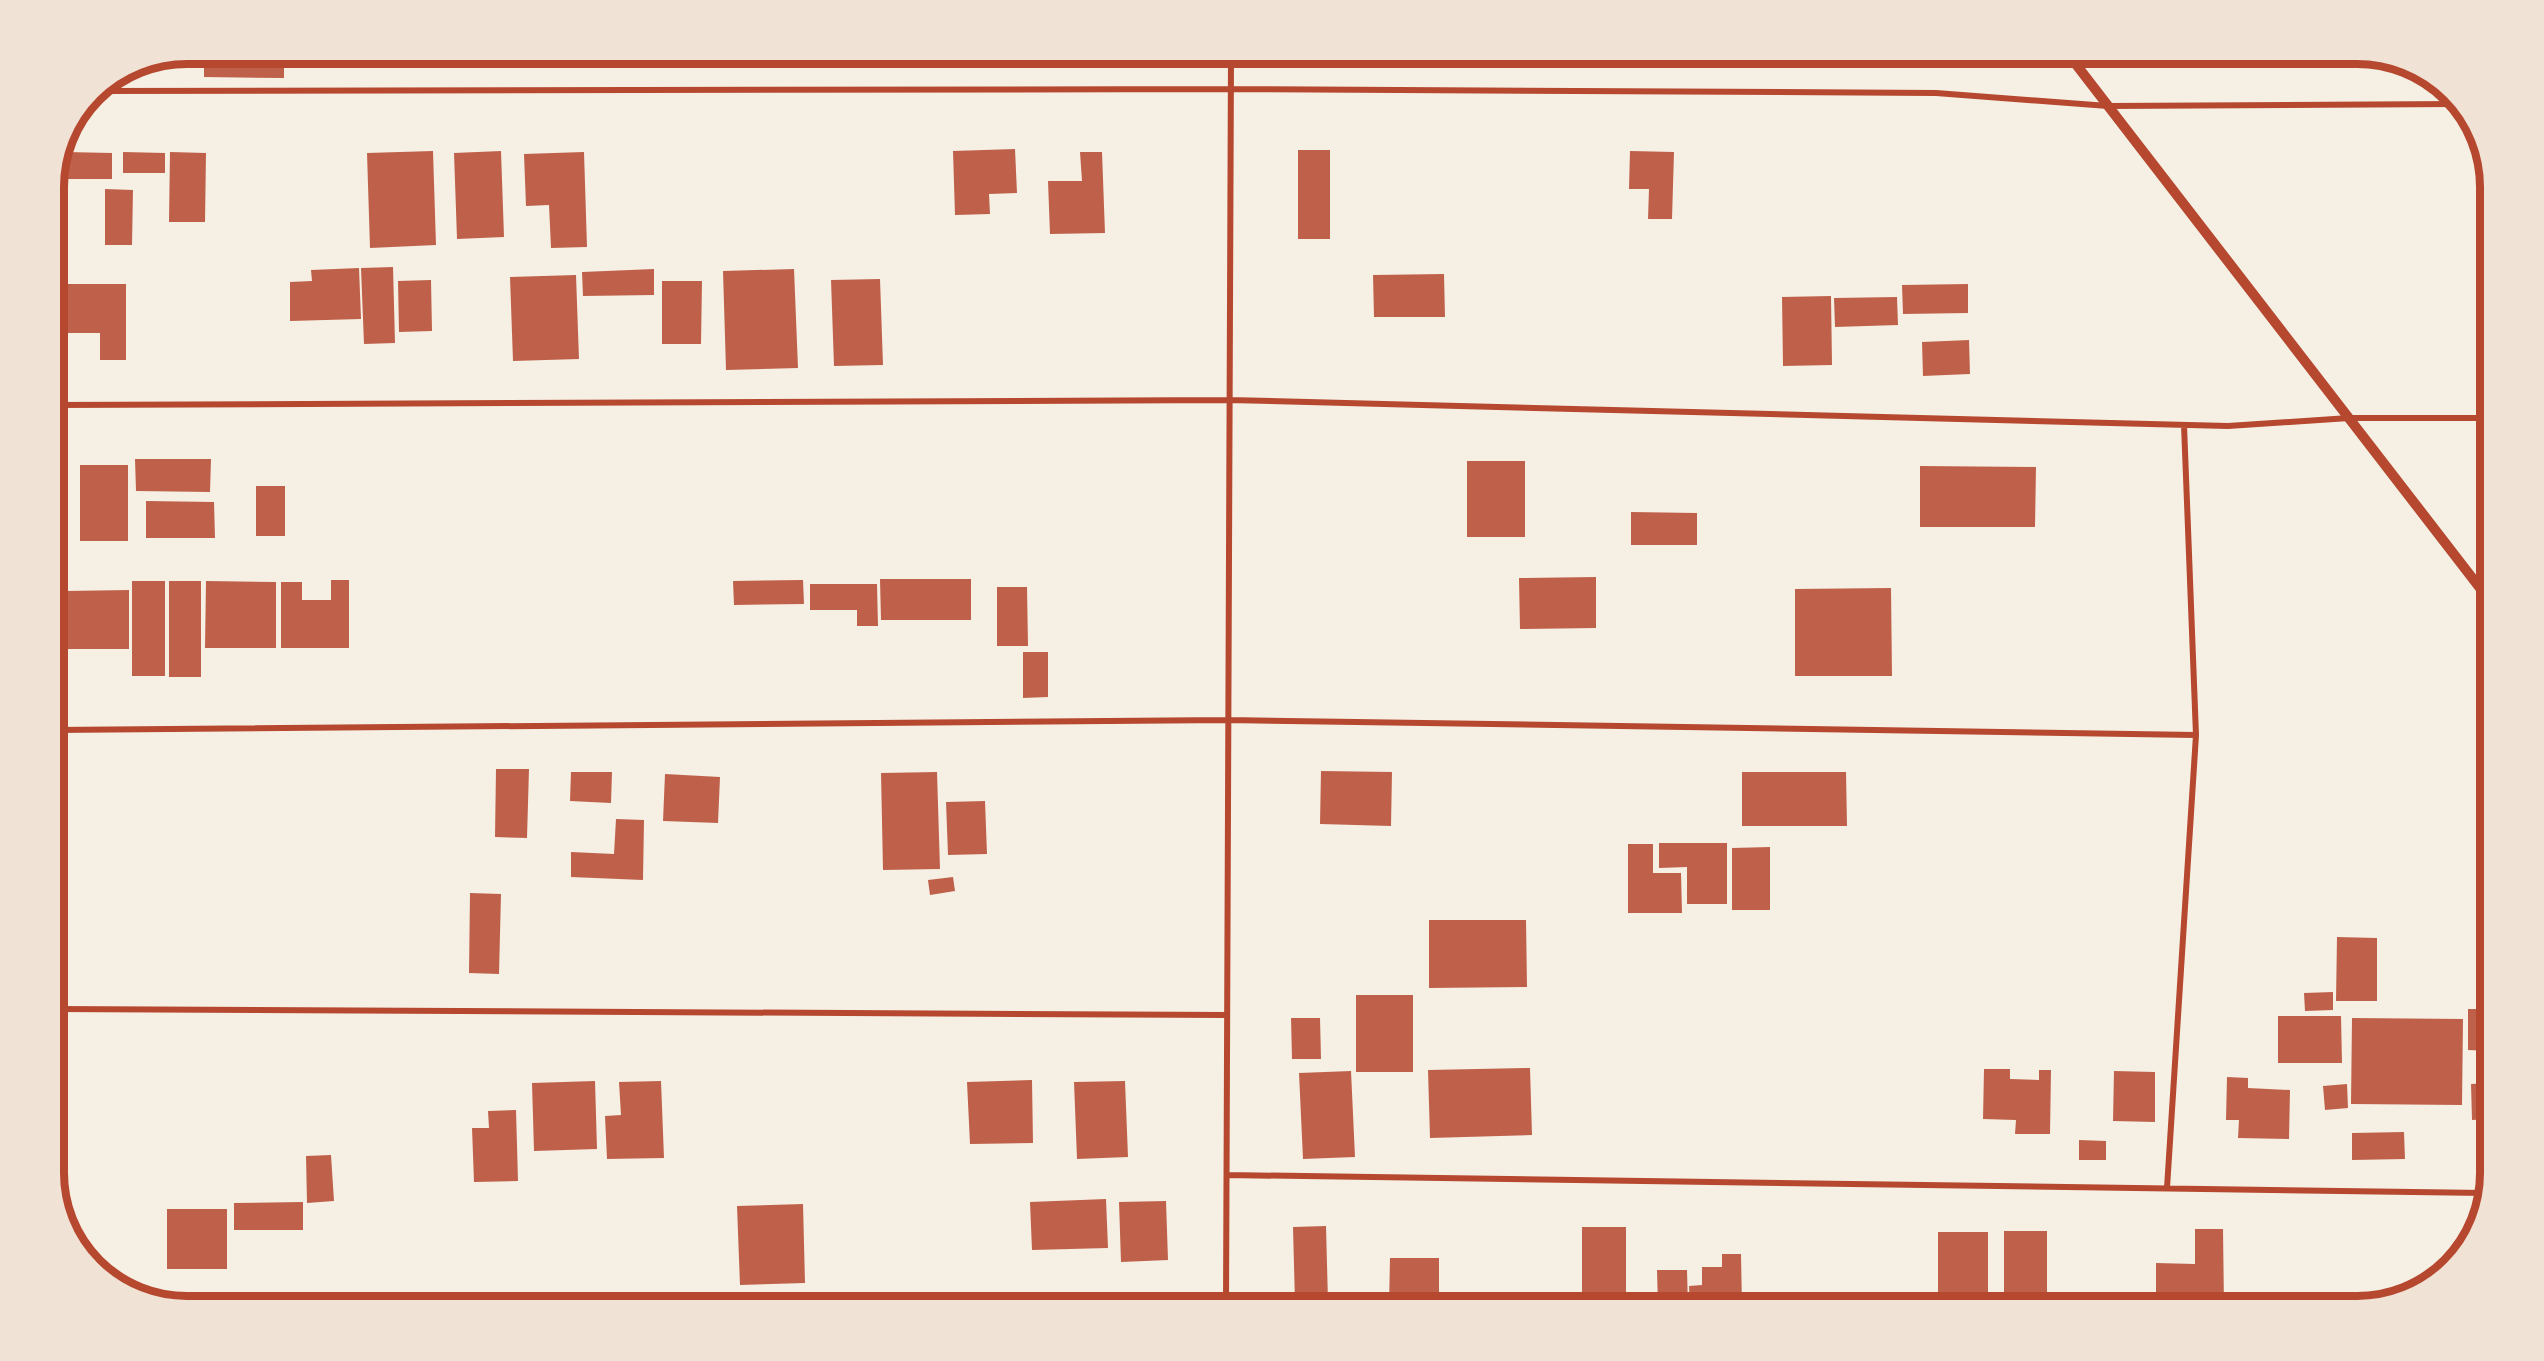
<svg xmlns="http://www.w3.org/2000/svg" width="2544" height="1361" font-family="Signika,sans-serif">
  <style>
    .building { fill: #bf614a }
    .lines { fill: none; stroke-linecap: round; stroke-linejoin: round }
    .minor { stroke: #b5482f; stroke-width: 6 }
    .tertiary { stroke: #b5482f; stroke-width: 10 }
    .rim { fill: none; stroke: #b5482f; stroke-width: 8 }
  </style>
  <rect width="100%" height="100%" fill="#f6efe4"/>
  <path class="building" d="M204 54H227V58L284 59V78L204 77Z
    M1015 149 1017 193 989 194 990 214 955 215 953 151Z
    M1298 150H1330V239H1298Z
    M433 151 436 245 370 248 367 153Z
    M501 151 504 237 457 239 454 153Z
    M1630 151 1674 152 1672 219H1648L1649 189H1629Z
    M66 152 112 153V179H65Z
    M123 152 165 153V173H123Z
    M170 152 206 153 205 222H169Z
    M584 152 587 247 551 248 549 205 526 206 524 154Z
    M1080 152H1102L1105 233 1050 234 1048 181H1082Z
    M105 189 133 190 132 245H105Z
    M393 267 395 343 364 344 361 268Z
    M359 268 361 319 290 321V282L312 281 311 270Z
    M654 269V295L583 296 582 272Z
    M794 269 798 368 726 370 723 271Z
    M1444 274 1445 317H1374L1373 275Z
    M576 275 579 359 513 361 510 277Z
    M880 279 883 365 834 366 831 280Z
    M431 280 432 331 399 332 398 281Z
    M662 281H702L701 344H662Z
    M66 284H126V360H100V333H66Z
    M1968 284V313L1903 314 1902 285Z
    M1831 296 1832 365 1783 366 1782 297Z
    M1897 297 1898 325 1835 327 1834 298Z
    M1969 340 1970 374 1923 376 1922 342Z
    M135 459H211L210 492 136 491Z
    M1467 461H1525V537H1467Z
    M80 465H128V541H80Z
    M1920 466 2036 467 2035 527H1920Z
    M256 486H285V536H256Z
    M146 501 214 502 215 538H146Z
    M1631 512 1697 513V545H1631Z
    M1596 577V628L1520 629 1519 578Z
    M880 579H971V620H881Z
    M331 580H349V648H281V582H302V600H331Z
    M803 580 804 604 734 605 733 581Z
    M132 581H165V676H132Z
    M169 581H201V677H169Z
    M206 581 276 582V648H205Z
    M810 584H877L878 626H857V610H810Z
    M997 587H1027L1028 646H997Z
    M1891 588 1892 676H1795V589Z
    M129 590V649H67L66 591Z
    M54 593H61L62 675H54Z
    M1023 652H1048V697L1023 698Z
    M496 769H529L527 838 495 837Z
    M1321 771 1392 772 1391 826 1320 824Z
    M571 772H612L611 803 570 801Z
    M937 772 940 869 883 870 881 773Z
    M1742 772H1846L1847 826H1742Z
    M665 774 720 777 718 823 663 821Z
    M985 801 987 854 948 855 946 802Z
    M616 819 644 820 643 880 571 877V852L614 854Z
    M1659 843H1727V904H1687V867L1659 868Z
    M1628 844H1653V873H1681L1682 913H1628Z
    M1770 847V910H1732V848Z
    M953 877 955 891 930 895 928 880Z
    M470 893 501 894 499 974 469 973Z
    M1429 920H1526L1527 987 1429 988Z
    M2337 937 2377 938V1001H2336Z
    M2333 992V1010L2305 1011 2304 993Z
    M1356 995H1413V1072H1356Z
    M2468 1009H2490V1051L2468 1050Z
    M2278 1016H2341L2342 1063H2278Z
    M1291 1018H1320L1321 1059H1292Z
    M2352 1018 2463 1019 2462 1105 2351 1104Z
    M1530 1068 1532 1135 1430 1138 1428 1070Z
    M1984 1069H2010V1079L2039 1080V1070H2051L2050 1134H2015L2016 1120 1983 1119Z
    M1351 1071 1355 1157 1303 1159 1299 1073Z
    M2114 1071 2155 1072V1122L2113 1121Z
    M2227 1077 2248 1078V1088L2290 1090 2289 1139 2238 1138 2239 1120H2226Z
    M1032 1080 1033 1143 970 1144 967 1082Z
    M595 1081 597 1149 534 1151 532 1083Z
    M661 1081 664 1158 607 1159 605 1116 621 1115 619 1082Z
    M1125 1081 1128 1157 1077 1159 1074 1082Z
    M2490 1083V1119L2472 1120 2471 1084Z
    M2347 1084 2348 1108 2325 1110 2323 1086Z
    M516 1110 518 1181 474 1182 472 1128H489L488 1111Z
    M2404 1132 2405 1159 2352 1160V1133Z
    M2079 1140 2106 1141V1160H2079Z
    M331 1155 334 1201 307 1203 306 1156Z
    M1106 1199 1108 1248 1032 1250 1030 1202Z
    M1166 1201 1168 1260 1121 1262 1119 1202Z
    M303 1202V1230H234V1203Z
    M803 1204 805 1283 740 1285 737 1206Z
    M167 1209H227V1269H167Z
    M1326 1226 1328 1302 1295 1303 1293 1227Z
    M1582 1227H1626V1307H1582Z
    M2195 1229H2223L2224 1307H2156V1263L2195 1264Z
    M2004 1231H2047V1301H2004Z
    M1938 1232H1988V1307H1938Z
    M1722 1254H1741L1742 1307H1690L1689 1286 1702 1285V1267H1722Z
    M1390 1258H1439V1307H1389Z
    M1657 1270H1687L1688 1307H1658Z"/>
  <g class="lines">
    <path class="minor" d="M97 91 1231 89 1936 93 2108 106 2457 104
      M54 405 1229 400 2228 426 2349 418H2490
      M54 730 1228 720 2196 735
      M54 1009 1227 1015
      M1227 1175 2485 1193
      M2167 1188 2196 735 2184 425
      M1226 1307 1231 54"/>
    <path class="tertiary" d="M2068 54 2490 601"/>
  </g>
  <path d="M0 0H2544V1361H0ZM187 64H2357A123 123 0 0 1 2480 187V1173A123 123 0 0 1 2357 1296H187A123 123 0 0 1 64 1173V187A123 123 0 0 1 187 64Z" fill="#f1e2d6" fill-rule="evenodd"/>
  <path class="rim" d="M187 64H2357A123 123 0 0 1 2480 187V1173A123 123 0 0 1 2357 1296H187A123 123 0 0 1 64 1173V187A123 123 0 0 1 187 64Z"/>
</svg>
